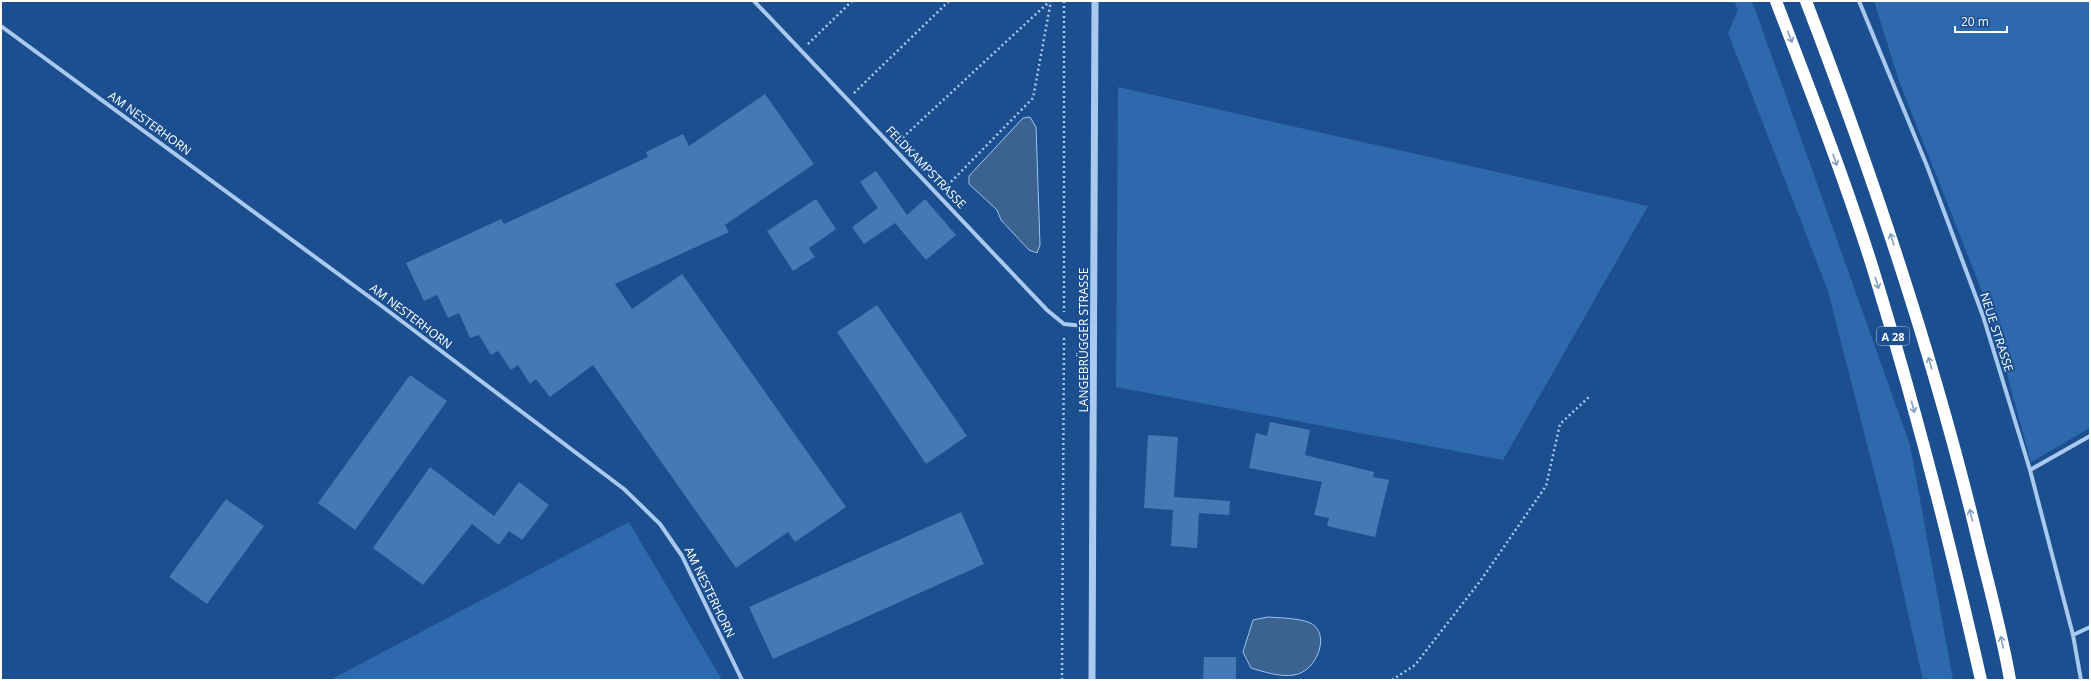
<svg xmlns="http://www.w3.org/2000/svg" width="2091" height="681" font-family="'Open Sans',sans-serif">
  <style>
    .green { fill: #2e69ad }
    .water { fill: #3c6290; stroke: #9cc4f0 }
    .building { fill: #4478b7 }
    .lines { fill: none; stroke-linecap: round; stroke-linejoin: round }
    .path { stroke: #a9c9ee; stroke-width: 2.5; stroke-dasharray: 2 3; stroke-linecap: butt }
    .minor { stroke: #a9c9ee; stroke-width: 4 }
    .tertiary { stroke: #a9c9ee; stroke-width: 7 }
    .motorway { stroke: #fff; stroke-width: 12 }
    .oneway { stroke: #829ec1 }
    .labels { text-anchor: middle; dominant-baseline: central; stroke-width: 4; stroke-linejoin: round; paint-order: stroke }
    .shield { fill: #1b4f8f; stroke: #bbcadd; stroke-width: 1 }
    .shield-label { font-size: 11px; font-weight: bold; fill: #fff }
    .street-label { font-size: 12px; fill: #fff; stroke: #1b4f8f }
  </style>
  <rect width="100%" height="100%" fill="#1b4f8f"/>
  <path class="green" d="M1734 1H1751L1756 12 1910 445 1953 680H1923L1893 546 1828 291 1728 33 1738 10Z
    M1874 1H2090V428L2031 462 1989 309 1899 81Z
    M1118 87 1648 206 1503 460 1116 387Z
    M629 522 722 680H330Z"/>
  <path class="water" d="M1030 117 1036 127 1040 245 1037 253 1029 250 1001 220 997 210 969 184V176L1023 118Z
    M1268 617C1281 618 1296 618 1308 622 1333 631 1317 672 1294 675 1280 677 1264 672 1251 668L1243 652 1253 620Z"/>
  <path class="building" d="M765 94 814 164 725 225 729 232 615 284 632 309 682 274 846 507 795 542 788 532 736 568 593 365 550 397 536 379 530 384 518 365 511 370 498 351 491 355 479 335 470 338 459 313 448 318 437 295 424 301 406 263 501 219 504 224 648 157 646 152 683 134 689 146Z
    M876 171 907 215 925 199 956 235 926 260 895 223 864 244 852 227 878 208 860 182Z
    M816 199 836 229 809 248 815 257 793 271 767 231Z
    M877 305 967 436 926 464 837 332Z
    M410 375 447 401 355 530 318 503Z
    M1270 422 1310 430 1305 455 1374 472 1373 477 1389 480 1375 537 1327 526 1329 518 1314 515 1322 482 1249 468 1256 433 1267 436Z
    M1148 435 1178 437 1174 497 1230 501 1229 515 1199 513 1197 548 1171 546 1173 510 1144 508Z
    M430 467 494 516 519 482 549 505 522 540 509 531 499 545 472 524 423 585 373 548Z
    M226 499 264 526 207 604 169 577Z
    M961 512 984 564 773 659 749 607Z
    M1204 657H1236V680H1203Z"/>
  <g class="lines">
    <path class="path" d="M1064 1V312
      M808 44 852 1
      M854 93 949 1
      M899 141 1050 1
      M944 189 1033 98 1051 1
      M1062 680 1064 335
      M1392 680 1415 665 1481 580 1546 486 1560 424 1590 396"/>
    <path class="minor" d="M754 1 1047 310 1064 324 1094 327
      M1859 1 1927 166 1983 316 2030 470 2073 635 2081 680
      M1 26 379 304 624 489 660 524 682 556 742 680
      M2030 470 2090 436
      M2073 635 2090 627"/>
    <path class="tertiary" d="M1092 680 1095 1"/>
    <path class="motorway" d="M1776 1C1810 90 1845 179 1873 269 1915 405 1950 542 1981 680
      M1806 1C1874 178 1934 357 1978 541 1989 587 2002 633 2010 680"/>
  </g>
  <defs><path id="oneway-shaft" d="M-6 0H5M1.5-3L5.5 0L1.5 3" fill="none" stroke-width="1.6" stroke-linecap="round" stroke-linejoin="round"/></defs>
  <g class="oneway">
    <use href="#oneway-shaft" transform="translate(1790 37) rotate(69)"/>
    <use href="#oneway-shaft" transform="translate(1835 160) rotate(71)"/>
    <use href="#oneway-shaft" transform="translate(1892 239) rotate(-108)"/>
    <use href="#oneway-shaft" transform="translate(1877 283) rotate(73)"/>
    <use href="#oneway-shaft" transform="translate(1930 363) rotate(-106)"/>
    <use href="#oneway-shaft" transform="translate(1913 407) rotate(75)"/>
    <use href="#oneway-shaft" transform="translate(1971 515) rotate(-103)"/>
    <use href="#oneway-shaft" transform="translate(2002 642) rotate(-103)"/>
  </g>
  <g class="labels">
    <rect class="shield" x="1877" y="327" width="32" height="18" rx="3"/>
    <g class="shield-label">
      <text x="1893" y="336">A 28</text>
    </g>
    <g class="street-label">
      <text transform="translate(150 123) rotate(36)">AM NESTERHORN</text>
      <text transform="translate(926 167) rotate(46)">FELDKAMPSTRASSE</text>
      <text transform="translate(411 316) rotate(37)">AM NESTERHORN</text>
      <text transform="translate(1997 332) rotate(72)">NEUE STRASSE</text>
      <text transform="translate(1083 340) rotate(-90)">LANGEBRÜGGER STRASSE</text>
      <text transform="translate(710 592) rotate(64)">AM NESTERHORN</text>
    </g>
  </g>
  <rect width="2091" height="681" fill="none" stroke="#ffffff" stroke-width="4"/>
  <path d="M1955 26v6h52v-6" fill="none" stroke="#ffffff" stroke-width="2"/>
  <text x="1961" y="26" font-size="12" fill="#ffffff" stroke="#1b4f8f" stroke-width="3" paint-order="stroke">20 m</text>
</svg>
